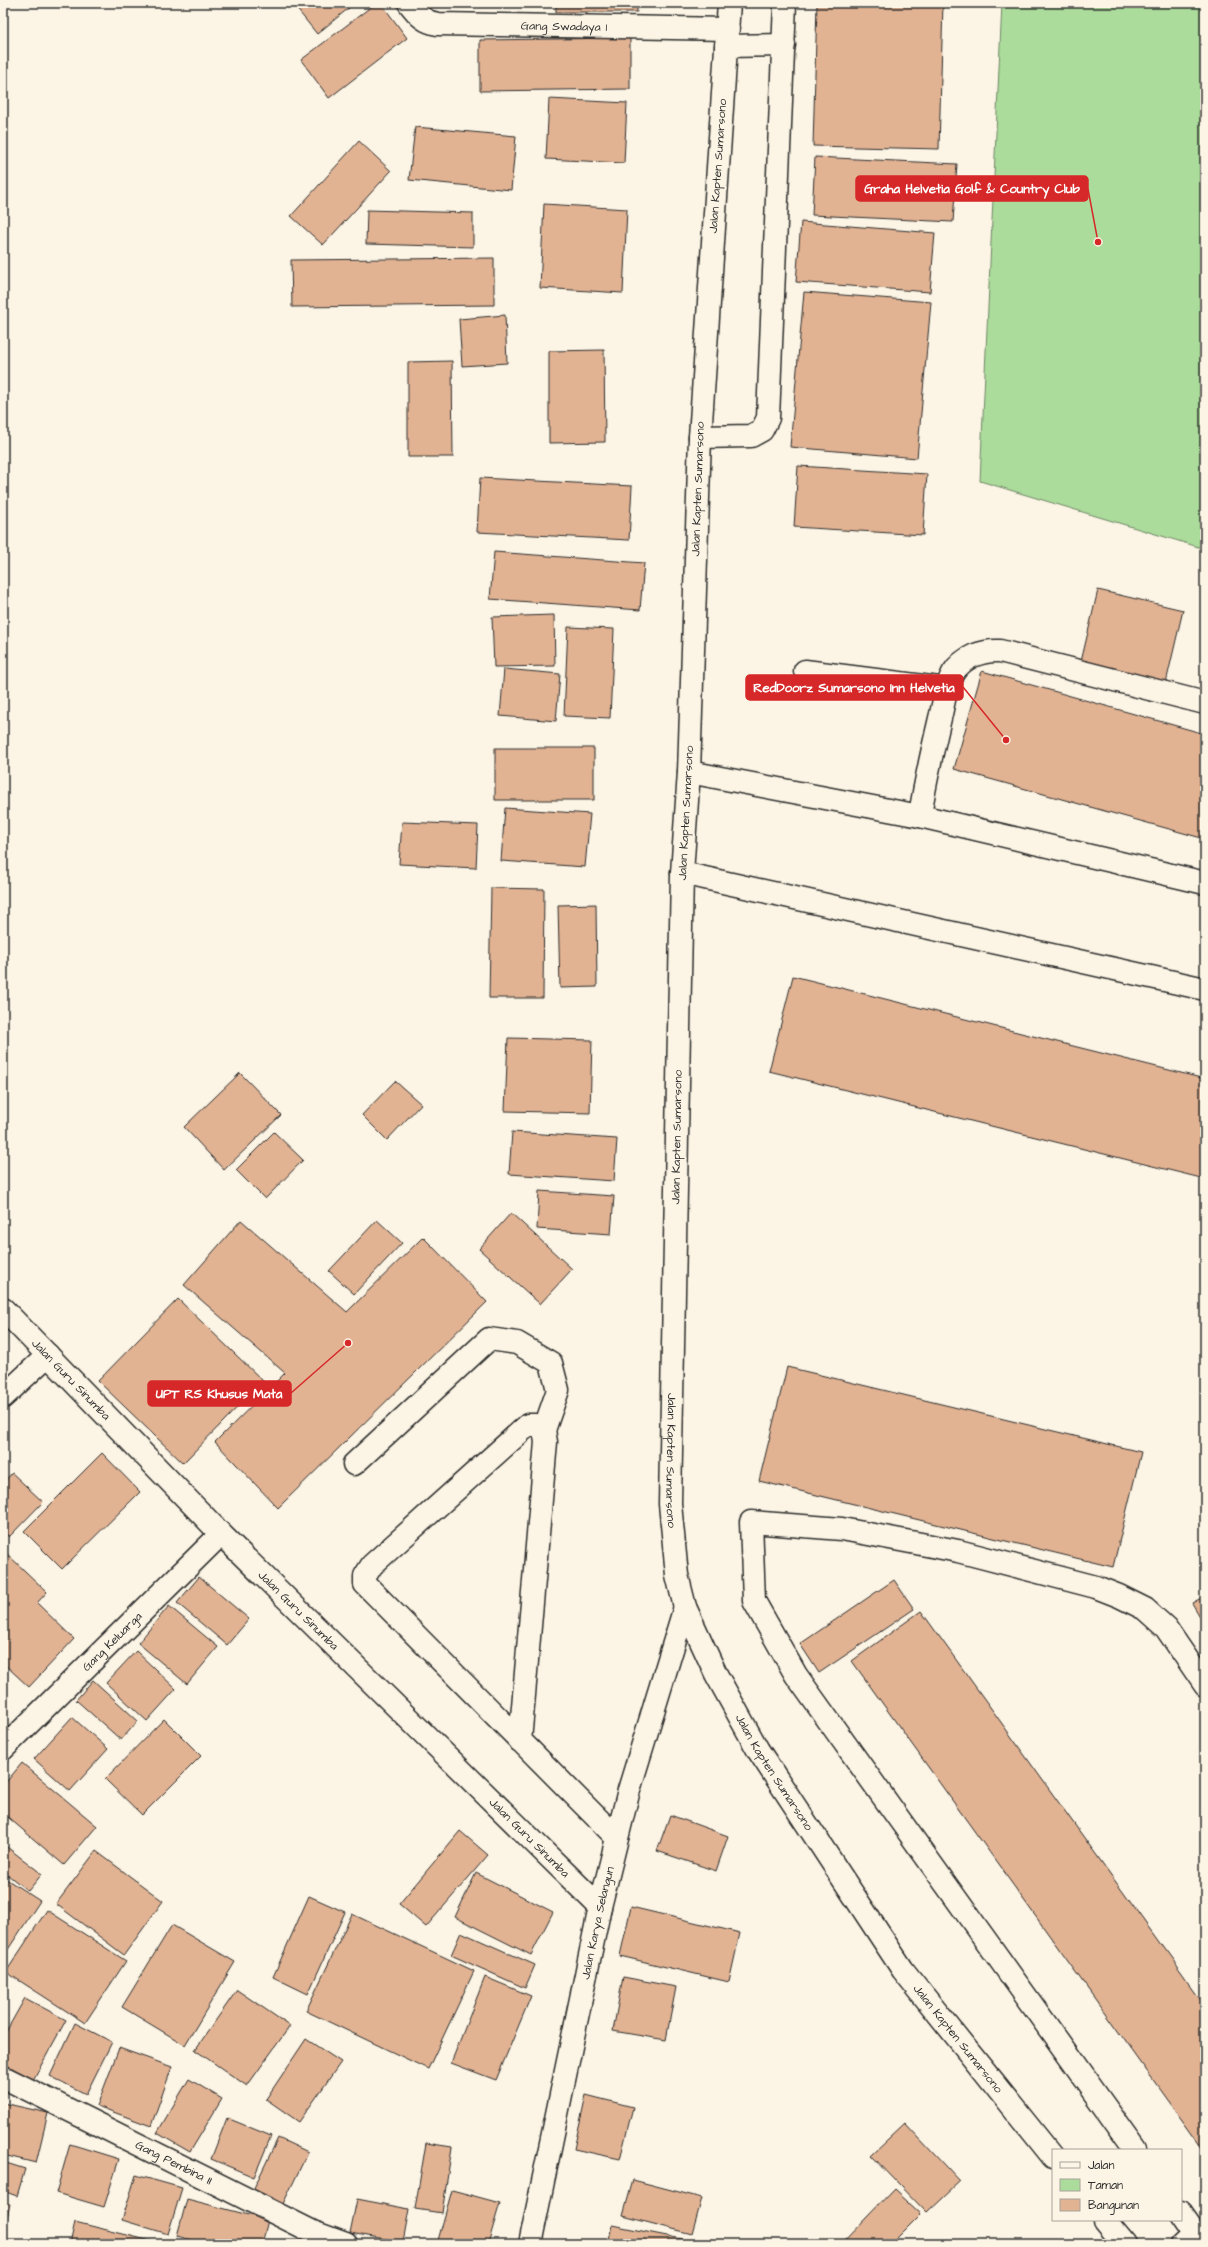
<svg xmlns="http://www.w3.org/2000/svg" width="1208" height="2247" font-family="'Architects Daughter',sans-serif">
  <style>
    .green { fill: #acdc9c; stroke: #6c8464 }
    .building { fill: #e2b393; stroke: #2b2b2b }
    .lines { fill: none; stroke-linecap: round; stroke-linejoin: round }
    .minor-casing { stroke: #2b2b2b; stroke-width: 25 }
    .major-casing { stroke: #2b2b2b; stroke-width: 25 }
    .highway-casing { stroke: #2b2b2b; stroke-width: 25 }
    .minor { stroke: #fcf5e5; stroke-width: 22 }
    .major { stroke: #fcf5e5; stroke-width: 22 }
    .highway { stroke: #fcf5e5; stroke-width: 22 }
    .labels { text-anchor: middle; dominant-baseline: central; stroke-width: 4; stroke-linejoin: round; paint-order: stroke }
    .street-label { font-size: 12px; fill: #2b2b2b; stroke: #fcf5e5 }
    .leader { fill: none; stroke: #d62828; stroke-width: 1.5 }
    .callout-dot { fill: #d62828; stroke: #fcf5e5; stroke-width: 1.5 }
    .callout { fill: #d62828; stroke: #d62828; stroke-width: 1.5 }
    .callout-label { font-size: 13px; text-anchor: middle; font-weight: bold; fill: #fff }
  </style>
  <rect width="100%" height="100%" fill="#fcf5e5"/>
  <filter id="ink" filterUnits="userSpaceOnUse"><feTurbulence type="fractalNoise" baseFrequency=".025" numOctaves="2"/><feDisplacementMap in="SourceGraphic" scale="8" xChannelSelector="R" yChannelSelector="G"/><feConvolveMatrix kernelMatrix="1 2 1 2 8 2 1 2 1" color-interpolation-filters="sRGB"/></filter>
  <g filter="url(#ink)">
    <path class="green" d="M1002 3H1205V549L980 481Z"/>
    <path class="building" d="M292 3H355L317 34Z
      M376 3H381L407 38 329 98 301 60Z
      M556 3H637V12H556Z
      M817 3H943L939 149 813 146Z
      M630 38V89L480 91V40Z
      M549 99 627 103 624 163 546 159Z
      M415 127 516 136 511 190 409 180Z
      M359 141 391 171 323 245 291 216Z
      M815 157 957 164 953 222 812 215Z
      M544 204 627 209 623 293 540 288Z
      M367 210 473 213V247L366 244Z
      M801 222 935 233 930 292 796 282Z
      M494 258V305L292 307 291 260Z
      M804 292 931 302 917 458 790 447Z
      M505 315 507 363 462 366 459 319Z
      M604 350 605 442 549 443V351Z
      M452 361 453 457H408V362Z
      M798 466 927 474 923 535 794 527Z
      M480 478 632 486 629 540 477 532Z
      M494 552 644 563 640 610 490 599Z
      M1098 590 1183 610 1165 687 1080 666Z
      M554 615 555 666 494 667 492 617Z
      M568 627 614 629 610 718 564 716Z
      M504 669 560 674 556 721 500 716Z
      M982 671 1205 734V839L954 769Z
      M495 748H594V800H495Z
      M505 808 590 814 585 867 501 861Z
      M402 822 478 825 476 868 399 864Z
      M491 888 544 889 543 998H489Z
      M596 904 597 987 560 988 558 905Z
      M793 976 1205 1079V1179L769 1071Z
      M508 1038 592 1040 590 1113 505 1111Z
      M240 1073 281 1115 224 1170 184 1127Z
      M395 1081 421 1104 387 1140 362 1115Z
      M274 1132 303 1160 265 1199 236 1170Z
      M512 1132 617 1139 614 1181 509 1174Z
      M539 1191 614 1196 611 1234 537 1229Z
      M511 1213 572 1269 540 1304 479 1249Z
      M241 1220 347 1312 423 1237 487 1302 278 1508 215 1442 285 1373 184 1285Z
      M377 1220 402 1243 354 1294 329 1271Z
      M178 1299 263 1381 183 1463 98 1381Z
      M787 1367 1141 1452 1113 1567 759 1481Z
      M102 1453 140 1492 62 1569 24 1531Z
      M12 1473 43 1502 9 1537 3 1531V1483Z
      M4 1551 47 1592 37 1603 74 1639 29 1687 3 1663Z
      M199 1577 249 1619 227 1645 177 1603Z
      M894 1580 914 1609 819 1673 800 1644Z
      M1205 1596V1625L1192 1603Z
      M169 1606 218 1647 187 1684 138 1643Z
      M921 1611 1205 2006V2152L852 1661Z
      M136 1651 176 1689 147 1721 106 1683Z
      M93 1680 138 1721 121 1740 76 1700Z
      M72 1717 108 1749 70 1791 34 1759Z
      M164 1719 201 1756 142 1815 105 1779Z
      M22 1763 97 1826 64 1865 3 1813V1786Z
      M670 1815 728 1836 716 1871 657 1851Z
      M460 1831 488 1855 426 1927 399 1904Z
      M3 1844 42 1874 28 1891 3 1871Z
      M96 1851 163 1901 124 1955 56 1904Z
      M476 1873 553 1912 531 1955 455 1917Z
      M3 1877 40 1901 3 1957Z
      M309 1896 345 1912 308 1994 273 1977Z
      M631 1907 740 1933 729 1982 620 1956Z
      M47 1910 126 1961 85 2023 6 1972Z
      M352 1914 474 1971 428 2069 306 2011Z
      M172 1925 235 1962 185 2045 122 2007Z
      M461 1932 535 1965 525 1988 451 1955Z
      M485 1977 531 1996 496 2080 451 2063Z
      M623 1977 676 1987 666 2040 613 2031Z
      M237 1990 290 2026 247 2086 195 2050Z
      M25 1998 66 2020 33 2080 3 2063V2037Z
      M75 2023 112 2042 86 2094 50 2076Z
      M306 2039 341 2062 299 2122 266 2099Z
      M119 2048 172 2067 151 2126 97 2106Z
      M189 2079 222 2099 190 2152 157 2133Z
      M586 2095 633 2107 620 2159 574 2149Z
      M3 2103 48 2113 36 2163 3 2155Z
      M227 2118 271 2136 254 2177 211 2159Z
      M905 2123 960 2182 927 2213 871 2155Z
      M278 2138 308 2152 282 2206 252 2192Z
      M426 2143 452 2147 442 2213 415 2209Z
      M70 2144 119 2159 104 2207 56 2193Z
      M3 2162 25 2169 17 2196 3 2191Z
      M136 2175 182 2188 168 2234 122 2220Z
      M633 2180 702 2198 692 2234 623 2216Z
      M894 2189 921 2214 891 2244H841Z
      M452 2190 500 2203 488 2244H437Z
      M187 2199 268 2220 262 2244H207L177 2236Z
      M357 2199 409 2209 403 2242 350 2233Z
      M3 2203 10 2204 3 2238Z
      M75 2222 163 2244H70Z
      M612 2225 692 2241V2244H608Z"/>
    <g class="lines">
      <g class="minor-casing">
        <g id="minor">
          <path id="s1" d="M409 3C418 14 423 22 438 24L728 29"/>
          <path d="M726 46 784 45"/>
          <path d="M700 437 751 436 762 430 768 418 785 3"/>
          <path d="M805 671 947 689"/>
          <path d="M689 772 920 816 1205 883"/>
          <path d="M920 816C925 781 933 748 941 714 944 701 946 685 953 673 963 657 982 650 1000 651L1205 703"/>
          <path d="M682 873 1205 989"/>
          <path id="s2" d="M3 1309 221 1534 600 1907"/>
          <path d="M3 1397 48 1355"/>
          <path d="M354 1464 489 1339 517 1343 551 1363 558 1390 544 1430"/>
          <path d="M520 1741 546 1442 544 1430 536 1425H528L372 1565 365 1576V1584L617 1838"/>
          <path id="s3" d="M3 1749 221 1534"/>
          <path id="s4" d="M3 2077 313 2232 346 2244"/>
          <path d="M1136 2150 796 1675 754 1601 751 1522 842 1529 958 1551 1096 1587 1119 1596 1145 1609 1166 1628 1205 1685"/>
          <path d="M1181 2213 1195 2233 1183 2244"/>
        </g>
      </g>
      <g class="major-casing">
        <g id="major">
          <path id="s5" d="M530 2244 600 1907 629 1790 685 1607"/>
        </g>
      </g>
      <g class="highway-casing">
        <g id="highway">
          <path id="s6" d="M729 3 700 437 689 772 682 873 670 1504 677 1575 685 1607 716 1674 758 1750 903 1970 1053 2157"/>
          <path d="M1105 2220 1125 2244"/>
        </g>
      </g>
      <use href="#minor" class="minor"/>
      <use href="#major" class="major"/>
      <use href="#highway" class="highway"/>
    </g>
  </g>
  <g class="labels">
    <g class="street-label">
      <text stroke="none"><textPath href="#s1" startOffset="163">Gang Swadaya 1</textPath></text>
      <text transform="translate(718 166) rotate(-86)">Jalan Kapten Sumarsono</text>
      <text transform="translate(698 489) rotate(-88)">Jalan Kapten Sumarsono</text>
      <text transform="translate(686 813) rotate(-87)">Jalan Kapten Sumarsono</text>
      <text transform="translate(677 1137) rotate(-89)">Jalan Kapten Sumarsono</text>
      <text stroke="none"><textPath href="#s2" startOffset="98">Jalan Guru Sinumba</textPath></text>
      <text stroke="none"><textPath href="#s6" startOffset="1459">Jalan Kapten Sumarsono</textPath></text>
      <text stroke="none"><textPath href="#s2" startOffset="422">Jalan Guru Sinumba</textPath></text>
      <text stroke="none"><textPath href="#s3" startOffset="153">Gang Keluarga</textPath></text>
      <text stroke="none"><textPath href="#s6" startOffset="1795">Jalan Kapten Sumarsono</textPath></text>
      <text stroke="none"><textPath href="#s2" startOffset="746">Jalan Guru Sinumba</textPath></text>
      <text stroke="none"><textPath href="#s5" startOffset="328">Jalan Karya Selangun</textPath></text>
      <text stroke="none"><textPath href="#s6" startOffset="2119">Jalan Kapten Sumarsono</textPath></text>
      <text stroke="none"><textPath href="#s4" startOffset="191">Gang Pembina II</textPath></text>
    </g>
  </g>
  <path class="leader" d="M1098 242L1088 189M1006 740L963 687M348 1343L291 1393"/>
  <g class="callout-dot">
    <circle cx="1098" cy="242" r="4"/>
    <circle cx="1006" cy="740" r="4"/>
    <circle cx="348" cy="1343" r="4"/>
  </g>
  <g class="callout">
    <rect x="856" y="176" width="232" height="25" rx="4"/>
    <rect x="746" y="675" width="217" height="25" rx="4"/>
    <rect x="148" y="1381" width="143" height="25" rx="4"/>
  </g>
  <g class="callout-label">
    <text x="972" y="193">Graha Helvetia Golf &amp; Country Club</text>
    <text x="854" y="692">RedDoorz Sumarsono Inn Helvetia</text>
    <text x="219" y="1398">UPT RS Khusus Mata</text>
  </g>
  <rect width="1208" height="2247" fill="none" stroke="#fcf5e5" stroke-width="16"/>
  <rect x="8" y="8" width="1192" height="2231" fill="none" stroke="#2b2b2b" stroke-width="1.5" filter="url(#ink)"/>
  <rect x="1052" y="2149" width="130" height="72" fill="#fcf5e5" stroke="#a8a49b"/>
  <rect x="1060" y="2162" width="20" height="6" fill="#fcf5e5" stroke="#a8a49b"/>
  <text x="1088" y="2169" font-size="12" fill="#2b2b2b">Jalan</text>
  <rect x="1060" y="2179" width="20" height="12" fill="#acdc9c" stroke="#a8a49b"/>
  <text x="1088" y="2189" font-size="12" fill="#2b2b2b">Taman</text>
  <rect x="1060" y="2199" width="20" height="12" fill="#e2b393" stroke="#a8a49b"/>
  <text x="1088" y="2209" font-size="12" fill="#2b2b2b">Bangunan</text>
</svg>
